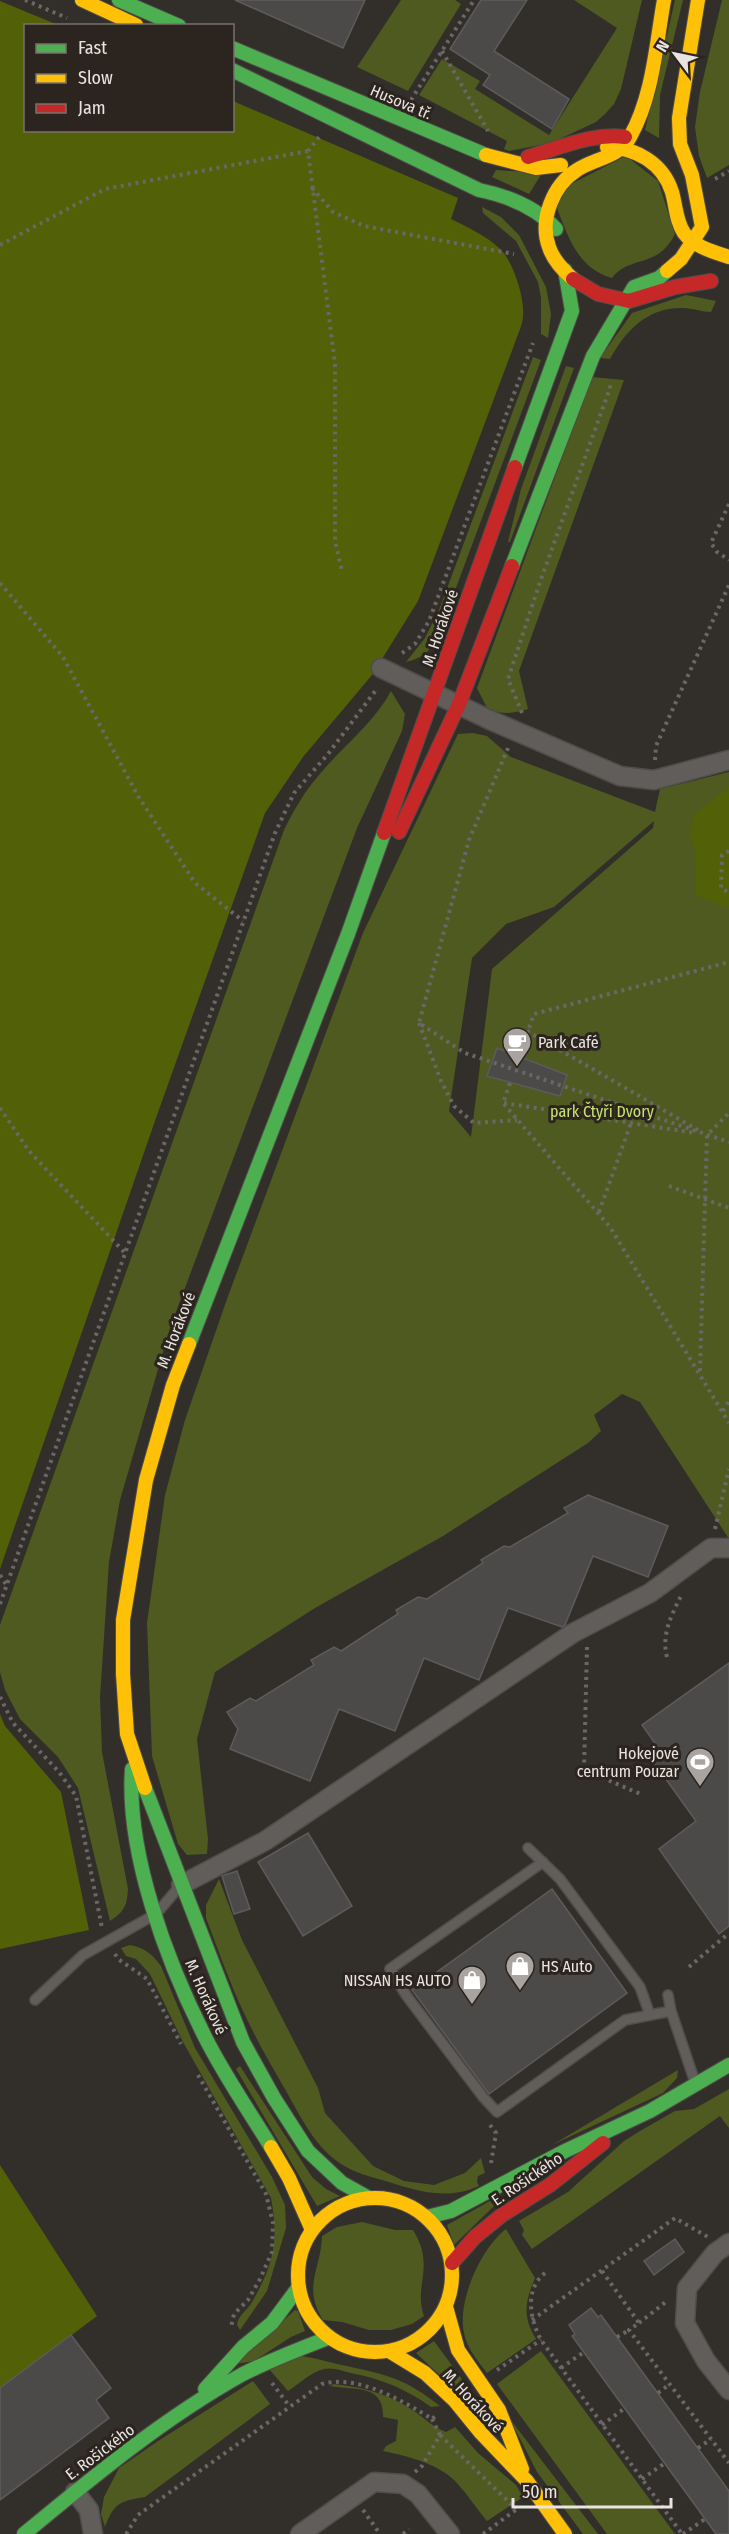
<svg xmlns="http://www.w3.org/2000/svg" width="729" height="2534" font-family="'Fira Sans Condensed',sans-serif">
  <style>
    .green { fill: #4f5a21; fill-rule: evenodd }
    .forest { fill: #526107 }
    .building { fill: #4c4949; stroke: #5d5b5b; stroke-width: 1.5 }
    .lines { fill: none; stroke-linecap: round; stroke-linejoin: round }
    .lane-casing { stroke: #4f4c49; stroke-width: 12 }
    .street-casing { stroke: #4f4c49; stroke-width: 21 }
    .fast-casing { stroke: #4f4c49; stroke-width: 16 }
    .slow-casing { stroke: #4f4c49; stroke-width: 16 }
    .jam-casing { stroke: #4f4c49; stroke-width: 16 }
    .path { stroke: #6a6765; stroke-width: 4; stroke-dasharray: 3 4.5; stroke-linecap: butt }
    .lane { stroke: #605d5a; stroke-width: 9 }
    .street { stroke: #605d5a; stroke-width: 18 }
    .fast { stroke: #4caf50; stroke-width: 14 }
    .slow { stroke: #ffc107; stroke-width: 14 }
    .jam { stroke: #c62828; stroke-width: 14 }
    .labels { text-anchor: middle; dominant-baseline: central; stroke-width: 6; stroke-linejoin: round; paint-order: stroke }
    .street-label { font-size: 16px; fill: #e9e4e0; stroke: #2c241e }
    .poi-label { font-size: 16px; fill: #e9e4e0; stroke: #2c241e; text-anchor: start }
    .park-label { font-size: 16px; fill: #c7e36f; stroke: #2c241e }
  </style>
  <rect width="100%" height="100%" fill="#322e2a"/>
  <path class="green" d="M401 0H455L461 4 408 91 357 67Z
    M574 0H642L621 89 614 104 605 114 596 122 551 143 509 151 504 149 507 141 419 95 442 59 480 81 475 89 549 135 617 28Z
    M675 0H683L660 95 659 138 645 130Z
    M722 0H729V165L707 178 699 156 695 127 700 92Z
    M626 156 658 181 675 234C658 269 629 255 612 278 577 268 568 236 556 206L569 185Z
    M496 170 542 173 529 194 492 177Z
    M482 207 501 217 519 235 546 287 551 314 548 338 541 334V298L538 282 516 241 483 213Z
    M686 295 716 301 711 312C702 312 693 308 683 308 648 307 626 330 610 359L600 358 632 313Z
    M533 357 541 360 438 636C430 652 422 658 406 662L425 638 439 610Z
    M566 366 574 368 510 542H508L521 489Z
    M592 377 624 380 519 671 528 709C511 714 502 715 487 708L477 688Z
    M391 691 405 714 402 731 357 828 170 1328 120 1500 109 1562 100 1697 102 1752 128 1889C127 1906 124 1912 110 1921L78 1788 58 1757 20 1719 5 1690 0 1672V1625L284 830C294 810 304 792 319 775 342 747 373 724 391 691Z
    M473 733 487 736 511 757 655 812 660 789 729 772V1539L640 1402 622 1394 594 1415 601 1431 588 1443 443 1536 315 1608 215 1672 197 1739 208 1839 207 1854 187 1855 178 1844 152 1756 147 1623 165 1495 185 1420 227 1299 363 933 458 734ZM654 821 653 828 492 969 471 1137 449 1111 472 958 506 924 554 907Z
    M219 1879 242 1940 318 2088 325 2113 373 2166 404 2181 434 2185 465 2173 481 2158 485 2173 478 2176 477 2182 479 2186C451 2199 424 2193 395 2184 371 2176 354 2175 333 2158 312 2141 299 2114 286 2091 271 2065 256 2039 243 2011 229 1981 218 1949 206 1918V1905Z
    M130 1945C145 1948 152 1954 161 1966L195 2048 272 2177 285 2205 286 2228 267 2291 240 2330 237 2325C238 2315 248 2310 252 2302 274 2264 279 2240 271 2198L183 2042 150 1974 136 1959 126 1956 121 1948Z
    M240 2066 312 2177 326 2189 340 2196 317 2206 236 2069Z
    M678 2070 677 2078 663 2093 552 2145Z
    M729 2089V2128L720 2116 532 2249 522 2235 524 2230 519 2221 568 2192 624 2141 640 2131 675 2111 694 2109Z
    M490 2201 494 2206 454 2245 447 2225Z
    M362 2222 395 2230H413C436 2267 413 2285 424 2316L412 2324 391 2330H369L342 2322 323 2320C302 2287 321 2270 322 2236L337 2227Z
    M506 2229 535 2278C525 2302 522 2316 536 2339L487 2373C478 2361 467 2349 464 2333 457 2301 481 2248 506 2229Z
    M295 2310 298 2311 305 2331 291 2337 254 2361 235 2364Z
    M434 2341 481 2405 477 2410 416 2353Z
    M541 2351 675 2534H607L497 2384Z
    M297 2356C315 2357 329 2363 347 2366 388 2375 406 2379 440 2406L431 2407C406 2389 382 2379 351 2373 343 2371 333 2367 324 2369 311 2372 299 2384 288 2391L269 2369Z
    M253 2381 270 2404 145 2497C120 2501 114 2503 105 2527L101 2514 104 2497 119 2468 158 2441Z
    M334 2384C360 2387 383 2392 406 2406 421 2414 430 2426 446 2432L455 2427 478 2453 516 2485 523 2497 487 2521C476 2508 466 2492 454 2480 436 2463 407 2456 383 2451L386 2446 396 2441 398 2420 383 2417C384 2383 354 2391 330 2386Z
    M510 2419 598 2534H583L537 2472Z"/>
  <path class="forest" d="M0 1 58 25 26 26V130H232L233 101 458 198 451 219C467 227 485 235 499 248 513 260 525 298 523 317 522 327 516 338 513 348L418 601 372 675 303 757 265 813 156 1118 0 1569Z
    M729 788V908L696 895V853L690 835 694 815Z
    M0 1714 5 1726 61 1792 89 1930 0 1949Z
    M0 2165 97 2316 0 2389Z"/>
  <path class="building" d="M235 0H365L343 48Z
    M481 0H527L494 51 569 99 552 129 483 85 490 75 450 49Z
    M497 1048 567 1075 560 1096 487 1076Z
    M588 1495 668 1526 648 1577 593 1556 565 1625 562 1627 508 1608 479 1680 424 1658 395 1731 339 1709 310 1781 230 1749 238 1729 227 1712 250 1698 256 1701 314 1665 311 1660 334 1647 341 1651 398 1614 396 1610 418 1597 427 1599 483 1563 481 1560 504 1546 510 1547 568 1513 564 1508Z
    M729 1663V1926L719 1934 659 1849 696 1821 647 1753 657 1746 642 1725Z
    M308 1833 352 1906 303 1936 258 1862Z
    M237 1871 250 1909 234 1914 222 1876Z
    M552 1889 627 1993 489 2094 412 1990Z
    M675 2239 684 2252 654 2275 644 2261Z
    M591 2308 598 2317 601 2315 729 2491V2534H716L572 2336 575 2334 569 2325Z
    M71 2335 111 2388 96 2400 109 2418 0 2500V2388Z"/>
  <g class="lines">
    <g class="lane-casing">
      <path id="lane" d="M528 1848 560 1879 640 1987 650 2015
        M543 1862 390 1969 406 1995 483 2097 497 2112 625 2020 671 2011
        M668 1995 671 2011 695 2082
        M35 2000 83 1955 156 1914 180 1886"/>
    </g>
    <g class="street-casing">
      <path id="street" d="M381 668 490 720 620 776 654 780 729 760
        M181 1885 265 1841 573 1633 650 1593 711 1548H729
        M729 2243 715 2253 687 2288 685 2323 706 2361 729 2390
        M75 2492 89 2510 93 2534
        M300 2534 374 2482 403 2484 418 2494 450 2534"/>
    </g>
    <g class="fast-casing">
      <path id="fast" d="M119 0 179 26
        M232 48 486 155
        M232 70 479 190C508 196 536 207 556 229
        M515 467 572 311 565 270
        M512 566 593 356 634 287 659 278 667 271
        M189 1344 348 934 384 833
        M132 1769C126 1853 167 1962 205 2037 224 2075 249 2111 271 2147
        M145 1788 243 2042 274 2098 308 2151 342 2183 369 2198
        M427 2217 451 2211 565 2151 650 2111 729 2065
        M205 2389 243 2347 272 2323 298 2288
        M24 2534C94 2476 164 2418 243 2374 271 2360 299 2349 328 2338"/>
    </g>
    <g class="slow-casing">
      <path id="slow" d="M82 0 136 25
        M607 147C636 148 663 163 672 192 676 206 676 221 684 233 694 247 714 252 729 257
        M486 155 536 168 561 165
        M667 271 681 259 702 227 692 175 680 144 679 118 698 0
        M573 279C563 270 553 260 549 247 539 220 553 185 577 170 595 158 619 158 630 137 653 96 656 45 664 0
        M145 1788 127 1734 123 1674V1620L146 1480 173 1385 189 1344
        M271 2147 289 2178 312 2230
        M298 2275a77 77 0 1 1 154 0a77 77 0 1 1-154 0Z
        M446 2307 458 2350 499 2410 522 2469
        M389 2351 425 2373 455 2401 481 2433 527 2481 565 2534"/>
    </g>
    <g class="jam-casing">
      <path id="jam" d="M528 157C560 148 590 133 625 137
        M573 279 598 294 629 301 675 287 711 281
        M399 832 459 704 512 566
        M384 833 515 467
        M452 2263 475 2237 502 2215 550 2185 603 2143"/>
    </g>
    <path class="path" d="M25 0 67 18
      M442 51 488 131
      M411 100 474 0
      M319 137 308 151 335 364V541L342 571
      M715 179 729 171
      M312 188 333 212 364 226 514 254
      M0 245 105 189 308 151
      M729 504 711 543 717 552 729 560
      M0 583 63 657 138 796 195 883 243 921
      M402 653 415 644 429 621 533 343
      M522 713 508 679 540 582 610 388 609 381
      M508 748 469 840 419 1023 465 1053 729 1142
      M655 760 656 746 729 585
      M729 851 722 855 721 888 729 893
      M419 1023 441 1081 454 1106 474 1123 517 1120
      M527 1031 698 1130
      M519 1056 534 1014 729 962
      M510 1083 503 1103 610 1227 729 1423
      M504 1103 695 1133
      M0 1108 29 1151 125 1253
      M669 1186 729 1208
      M599 1212 631 1123
      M700 1371 707 1135 729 1113
      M723 1411 729 1401
      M715 1529 729 1469
      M0 1575 7 1586
      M0 1604 275 833 294 793 328 754 376 690
      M587 1647 584 1770 643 1795
      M667 1657C661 1634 672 1614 682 1594
      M0 1697 13 1723 59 1772 76 1796 102 1928
      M115 1954 118 1959 147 1979 181 2044
      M689 1967 729 1933
      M198 2075 266 2194 273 2223 272 2252 260 2279 248 2300 234 2314 231 2327
      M490 2125 496 2133 491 2163
      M602 2271 639 2323 629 2330 729 2463
      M545 2273C524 2290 530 2319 541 2340L682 2534
      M532 2320 675 2218 708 2237
      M639 2323 667 2301
      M617 2337 629 2330
      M561 2368 584 2352
      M497 2370 541 2340
      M272 2383 290 2407
      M658 2393 670 2384
      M602 2425 625 2408
      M440 2435 516 2509
      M698 2448 711 2439
      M415 2472 422 2466 440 2435 432 2419
      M642 2479 665 2463
      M363 2510 380 2534
      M126 2534 138 2515 322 2384C358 2374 403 2401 432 2419L438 2414
      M403 2534 409 2529
      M483 2534 517 2509
      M683 2534 705 2519"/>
    <use href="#lane" class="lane"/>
    <use href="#street" class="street"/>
    <use href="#fast" class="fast"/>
    <use href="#slow" class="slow"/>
    <use href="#jam" class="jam"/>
  </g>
  <defs>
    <g id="cafe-pin" transform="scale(1.5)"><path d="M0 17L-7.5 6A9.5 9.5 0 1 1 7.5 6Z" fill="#a9a4a0" stroke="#2c241e"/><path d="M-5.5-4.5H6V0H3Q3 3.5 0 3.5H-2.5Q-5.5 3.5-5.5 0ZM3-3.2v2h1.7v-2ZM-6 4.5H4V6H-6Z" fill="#fff"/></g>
    <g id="stadium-pin" transform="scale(1.5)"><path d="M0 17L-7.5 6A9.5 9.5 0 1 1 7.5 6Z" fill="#a9a4a0" stroke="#2c241e"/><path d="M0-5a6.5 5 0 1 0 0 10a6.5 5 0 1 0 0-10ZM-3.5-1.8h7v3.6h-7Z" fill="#fff"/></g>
    <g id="shop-pin" transform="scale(1.5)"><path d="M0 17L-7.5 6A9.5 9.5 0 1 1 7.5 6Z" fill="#a9a4a0" stroke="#2c241e"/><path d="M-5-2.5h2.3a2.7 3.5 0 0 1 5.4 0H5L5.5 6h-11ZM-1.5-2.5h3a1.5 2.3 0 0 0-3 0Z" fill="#fff"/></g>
  </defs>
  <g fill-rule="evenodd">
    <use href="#cafe-pin" x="517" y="1042"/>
    <use href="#stadium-pin" x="700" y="1762"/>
    <use href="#shop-pin" x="520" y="1966"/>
    <use href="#shop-pin" x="472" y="1980"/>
  </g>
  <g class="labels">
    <g class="street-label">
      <text transform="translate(401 102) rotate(23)">Husova tř.</text>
      <text transform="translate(440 628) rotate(-71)">M. Horákové</text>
      <text transform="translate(176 1330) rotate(-69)">M. Horákové</text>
      <text transform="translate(206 1997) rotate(66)">M. Horákové</text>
      <text transform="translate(527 2179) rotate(-34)">E. Rošického</text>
      <text transform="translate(473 2401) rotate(47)">M. Horákové</text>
      <text transform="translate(100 2452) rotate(-37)">E. Rošického</text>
    </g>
    <g class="poi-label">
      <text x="538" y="1042">Park Café</text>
      <text x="679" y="1753" text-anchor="end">Hokejové<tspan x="679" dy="18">centrum Pouzar</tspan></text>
      <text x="541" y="1966">HS Auto</text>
      <text x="451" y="1980" text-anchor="end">NISSAN HS AUTO</text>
    </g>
    <g class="park-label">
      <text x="602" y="1111">park Čtyři Dvory</text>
    </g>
  </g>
  <rect x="24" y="24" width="210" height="108" fill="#2c241e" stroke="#78716c" stroke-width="1.5"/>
  <rect x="36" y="44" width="30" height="9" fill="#4caf50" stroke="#78716c" stroke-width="1.5"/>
  <text x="78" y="54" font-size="18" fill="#e9e4e0">Fast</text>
  <rect x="36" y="74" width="30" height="9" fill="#ffc107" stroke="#78716c" stroke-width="1.5"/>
  <text x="78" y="84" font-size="18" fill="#e9e4e0">Slow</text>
  <rect x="36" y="104" width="30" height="9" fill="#c62828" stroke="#78716c" stroke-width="1.5"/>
  <text x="78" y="114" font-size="18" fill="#e9e4e0">Jam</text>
  <g transform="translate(675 54) rotate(302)" stroke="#2c241e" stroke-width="4.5" paint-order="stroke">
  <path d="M0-4.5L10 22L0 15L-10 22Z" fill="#e9e4e0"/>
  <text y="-9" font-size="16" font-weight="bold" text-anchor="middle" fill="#e9e4e0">N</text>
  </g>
  <path d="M513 2498v9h158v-9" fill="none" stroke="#e9e4e0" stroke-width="3"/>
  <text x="522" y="2498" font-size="18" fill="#e9e4e0" stroke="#2c241e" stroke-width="4.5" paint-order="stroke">50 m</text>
</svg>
